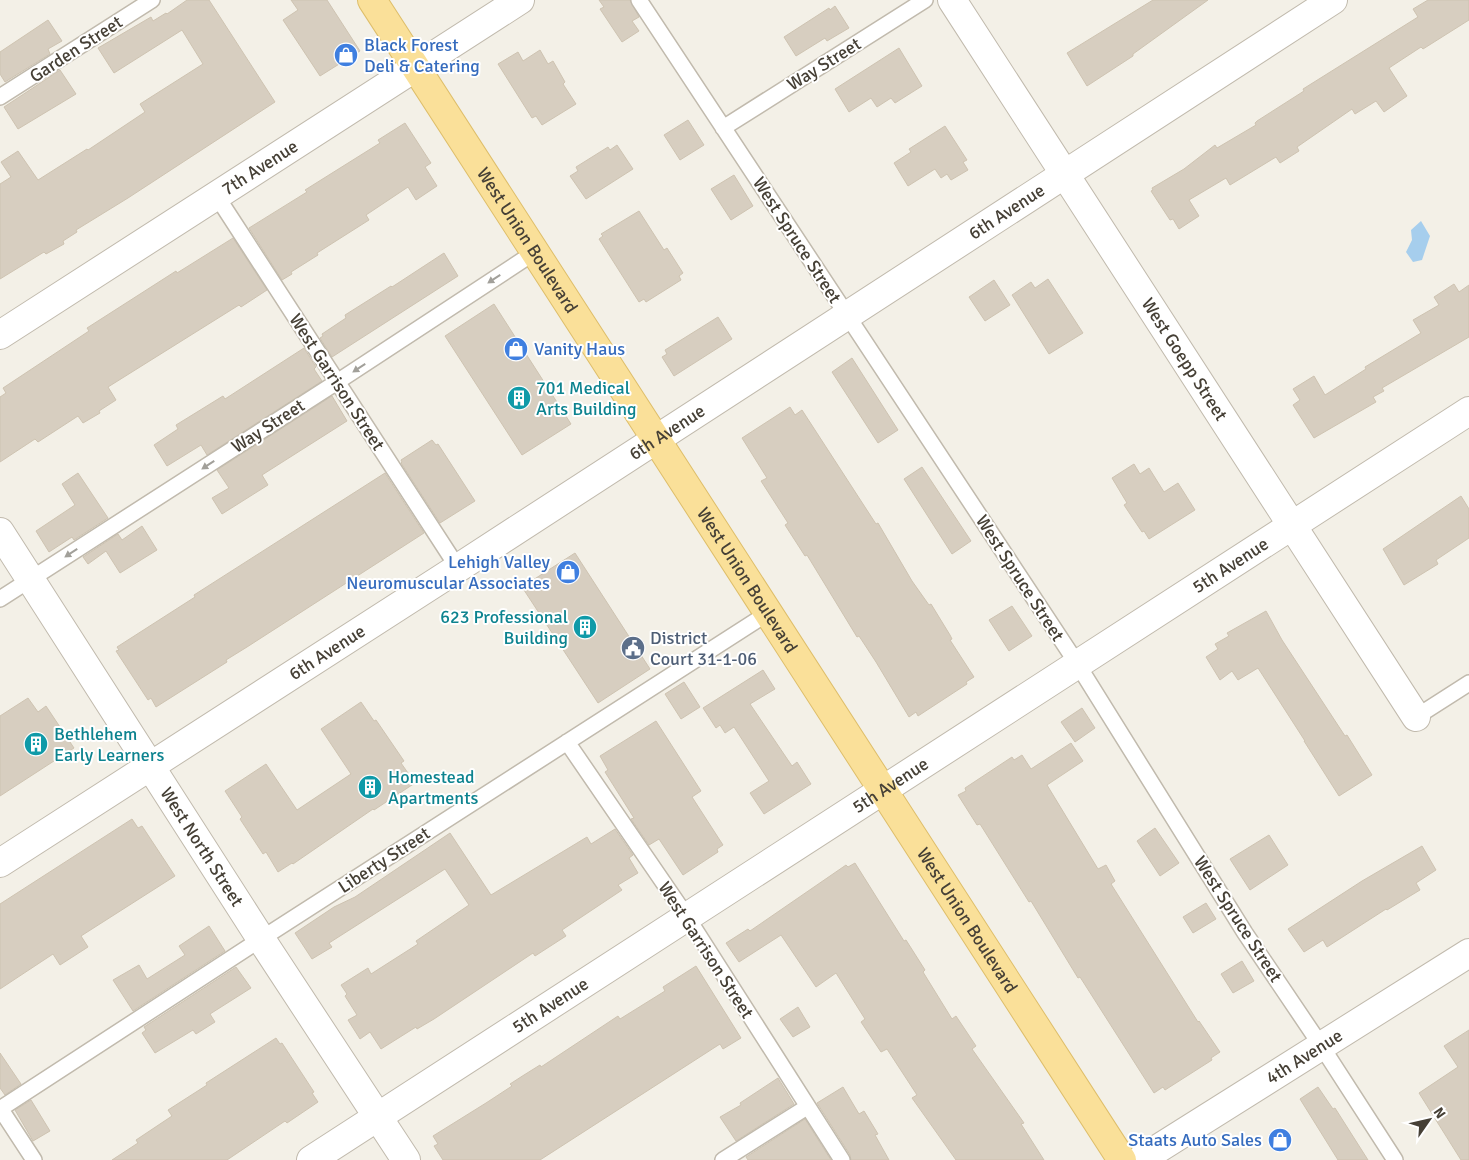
<svg xmlns="http://www.w3.org/2000/svg" width="1469" height="1160" font-family="Signika,sans-serif">
  <style>
    .water { fill: #a6ceed }
    .building { fill: #d7cec0; stroke: #cec3b1 }
    .lines { fill: none; stroke-linecap: round; stroke-linejoin: round }
    .service-casing { stroke: #c1baad; stroke-width: 18 }
    .minor-casing { stroke: #c1baad; stroke-width: 30 }
    .primary-casing { stroke: #debe6a; stroke-width: 30 }
    .service { stroke: #fff; stroke-width: 15 }
    .minor { stroke: #fff; stroke-width: 28 }
    .primary { stroke: #fae099; stroke-width: 28 }
    .oneway { fill: #a2a09a }
    .labels { text-anchor: middle; dominant-baseline: central; stroke-width: 4; stroke-linejoin: round; paint-order: stroke }
    .shop-label { font-size: 18px; fill: #366cbe; stroke: #fff; text-anchor: start }
    .street-label { font-size: 18px; fill: #464036; stroke: #fff }
    .culture-label { font-size: 18px; fill: #0d838f; stroke: #fff; text-anchor: start }
    .service-label { font-size: 18px; fill: #4e5e75; stroke: #fff; text-anchor: start }
  </style>
  <rect width="100%" height="100%" fill="#f3f0e7"/>
  <path class="water" d="M1421 221 1430 236 1422 260 1413 262 1406 252 1412 240 1411 230Z"/>
  <path class="building" d="M187 0H209L275 102 128 198 76 230 77 232 63 241 64 244 46 254 44 252 0 279V184L11 177 1 162 18 151 38 180 87 149 88 150 145 112 140 104 203 64 182 30 114 73 98 48 151 17 153 21 166 13 167 14Z
    M291 0H327L360 51 320 76 283 20 298 10Z
    M599 0H630L639 17 632 21 639 31 622 42 600 9 604 7Z
    M1153 0H1208L1133 54V56L1087 86 1067 53Z
    M1428 0H1469V20L1423 49 1421 47 1389 68 1407 96 1384 112 1376 101 1355 114 1352 109 1297 147 1299 151 1280 163 1276 157 1230 185 1226 178 1189 200 1199 216 1179 229 1173 219 1170 220 1151 191 1153 190 1152 188 1184 169 1215 145 1217 148 1256 125 1255 123 1257 121 1304 91 1303 89 1418 17 1413 9Z
    M835 6 849 28 827 41 825 38 796 56 784 37 829 8 830 10Z
    M48 20 62 41 48 49 50 54 5 82 0 74V52Z
    M899 48 922 86 895 103 891 98 877 107 871 98 849 112 835 89Z
    M540 50 548 64 553 61 565 82 563 84 576 104 542 125 536 116 532 118 498 64 518 52 523 61Z
    M60 70 76 94 18 129 4 107Z
    M688 120 704 145 680 160 664 135Z
    M405 123 431 163 425 167 437 186 416 200 408 187 366 215 369 220 317 253 318 255 291 272 292 274 282 280 249 228 307 192 305 190 380 143 378 140Z
    M945 126 967 160 963 162 968 170 951 180 947 174 941 178 935 169 908 186 894 163 911 152 909 149Z
    M617 145 633 169 586 199 570 176 578 171 576 167 608 147 610 150Z
    M734 175 753 206 731 220 711 189Z
    M639 211 664 250 667 248 683 273 679 276 681 280 646 302 644 299 639 302 599 239 603 236 601 234Z
    M233 238 267 290 241 307 239 305 108 387 116 400 99 411 100 413 83 423 78 416 38 442 35 439 0 462V397L6 393 3 388 89 331 87 328 176 271 177 273Z
    M444 253 458 276 332 357 320 338 323 336 322 334 346 318 345 315 391 286 392 287Z
    M1048 279 1083 333 1049 354 1012 295 1031 282 1035 288Z
    M994 280 1010 305 985 321 969 297Z
    M1454 284 1459 292 1469 285V337L1382 388 1384 391 1373 397 1376 402 1314 438 1293 405 1300 400 1293 389 1314 376 1325 395 1366 369 1365 367 1421 333 1413 320 1439 305 1434 297Z
    M494 304 571 424 522 455 445 336Z
    M718 317 732 339 674 376 662 357 667 354 665 350Z
    M304 348 316 367 314 369 322 381 207 455 201 445 167 466 154 445 178 429 176 425 223 396 225 399Z
    M852 358 898 430 878 443 832 372Z
    M332 396 347 421 262 475 268 485 222 514 212 498 229 488 217 470Z
    M790 407 795 415 802 410 876 524 878 523 912 581 929 605 931 604 950 635 952 639 950 640 974 677 966 682 967 684 918 716 916 712 909 717 876 662 859 636 857 637 807 555 805 556 785 525 788 523 761 481 767 478 742 438Z
    M432 440 436 445 438 444 475 501 440 523 401 463 402 462 401 460Z
    M1134 464 1140 474 1149 468 1164 492 1178 483 1195 510 1149 539 1144 531 1142 532 1124 505 1127 503 1112 478Z
    M922 467 971 541 952 554 904 479Z
    M78 473 108 518 74 540 72 537 49 552 36 531 75 505 62 484Z
    M385 473 424 533 247 647 226 660 227 662 156 707 151 698 148 700 116 651 119 650 117 647 195 597 194 595Z
    M1461 496 1469 509V538L1436 560 1438 564 1404 585 1383 549Z
    M142 526 157 550 120 573 106 551 88 564 83 557 118 534 122 540Z
    M575 553 650 669 598 703 522 587Z
    M1012 606 1032 636 1009 651 989 620Z
    M1266 611 1282 640 1345 736 1347 735 1372 775 1339 796 1304 741H1305L1258 668 1238 680 1232 671 1220 680 1206 657 1218 649 1215 644 1229 636 1227 633Z
    M763 670 775 689 750 704 792 766 797 762 811 784 764 814 750 793 769 781 734 727 725 733 720 725 716 728 703 708Z
    M684 682 700 707 681 719 665 694Z
    M28 698 38 712 46 706 74 748 0 796V716Z
    M361 702 374 721 376 720 404 761 401 763 415 783 374 810 373 809 293 864 292 863 278 872 266 852 263 854 240 819 242 817 225 791 266 764 297 810 351 774 321 729Z
    M1082 708 1095 728 1075 742 1061 722Z
    M656 721 701 791 692 797 723 845 717 849 718 852 683 875 659 839 649 845 631 819 634 818 605 772 608 770 600 756Z
    M1071 743 1083 761 1047 785 1098 869 1106 865 1115 881 1111 884 1198 1022 1199 1021 1220 1052 1211 1058 1212 1060 1165 1090 1163 1087 1154 1093 1080 977 1078 978 1031 901 1029 902 980 824 977 825 958 795 966 791 965 788 1012 757 1014 760 1022 755 1031 769Z
    M132 819 138 828 142 826 175 876 81 936 88 947 60 965 53 954 0 989V904Z
    M1155 828 1179 863 1160 876 1137 841Z
    M615 829 633 855 629 858 638 873 618 885 622 890 562 930 566 936 535 956 533 953 434 1019 417 1029 416 1027 381 1049 370 1032 360 1039 348 1020 357 1015 345 996 347 994 341 985 368 968 371 974 418 944 416 941 469 905 445 869 329 943 332 947 312 959 295 933 334 907 355 897 450 833 491 895 587 837 591 844Z
    M1269 835 1288 865 1250 890 1230 859Z
    M1422 846 1436 870 1416 883 1420 890 1387 910 1386 909 1327 947 1323 940 1304 952 1288 929 1362 881Z
    M855 863 904 941 906 940 925 970 923 972 952 1019 956 1016 976 1046 972 1049 1024 1123 1021 1124 1044 1160H956L912 1098 917 1095 887 1049 881 1052 861 1022 865 1019 836 973 816 987 781 935 739 962 726 943 748 929 750 931 846 865 848 867Z
    M1206 903 1216 919 1193 933 1183 917Z
    M209 926 225 951 133 1011 113 980 139 965 147 979 185 955 179 946Z
    M1242 961 1254 981 1233 993 1221 974Z
    M696 966 741 1038 723 1049 720 1044 540 1160H443L434 1146 438 1144 433 1136 486 1103 512 1086 510 1084 524 1075 540 1065 541 1067 618 1016 620 1019 665 991 663 987Z
    M236 967 251 988 210 1014 215 1022 196 1034 193 1030 155 1053 142 1033 146 1030 144 1027Z
    M798 1007 810 1027 793 1037 780 1019Z
    M1469 1030V1160H1461L1419 1093 1458 1067 1444 1046Z
    M276 1038 280 1044 282 1043 314 1092 312 1093 318 1102 287 1123 285 1121 227 1160H112L138 1143 136 1140 172 1116 168 1110 207 1085 206 1083Z
    M0 1053 21 1084 5 1095 0 1088Z
    M778 1078 794 1104 736 1141 720 1117 741 1105 740 1103Z
    M843 1087 859 1114 864 1111 878 1134 875 1135 889 1160H851L850 1155 817 1103Z
    M1318 1087 1333 1109 1335 1108 1368 1160H1338L1300 1099Z
    M31 1100 50 1131 33 1141 15 1110Z
    M805 1119 831 1160H748L746 1157Z"/>
  <g class="lines">
    <g class="service-casing">
      <path id="service" d="M639 0 1078 665 1245 933 1322 1047 1395 1160
        M0 97 152 0
        M723 128 925 0
        M216 195 458 568
        M0 599 337 382 535 252
        M1416 717 1469 683
        M567 742 687 917 842 1160
        M0 1108 34 1160
        M0 1109 261 939 768 613
        M723 1160 807 1107"/>
    </g>
    <g class="minor-casing">
      <g id="minor">
        <path id="s1" d="M952 0 1416 717"/>
        <path id="s2" d="M0 335 520 0"/>
        <path id="s3" d="M0 532 261 939 406 1160"/>
        <path id="s4" d="M0 863 458 568 1333 0"/>
        <path id="s5" d="M311 1160 1469 411"/>
        <path id="s6" d="M1140 1160 1469 953"/>
      </g>
    </g>
    <g class="primary-casing">
      <g id="primary">
        <path id="s7" d="M372 0 1122 1160"/>
      </g>
    </g>
    <use href="#service" class="service"/>
    <use href="#minor" class="minor"/>
    <use href="#primary" class="primary"/>
  </g>
  <defs><path id="oneway-solid" d="M-6-.8H1V-3.2L6.5 0L1 3.2V.8H-6Z" transform="scale(1.25)"/></defs>
  <g class="oneway">
    <use href="#oneway-solid" transform="translate(494 279) rotate(147)"/>
    <use href="#oneway-solid" transform="translate(359 368) rotate(147)"/>
    <use href="#oneway-solid" transform="translate(208 465) rotate(147)"/>
    <use href="#oneway-solid" transform="translate(71 553) rotate(147)"/>
  </g>
  <defs>
    <g id="shop-disc" transform="scale(1.25)"><circle r="9.5" fill="#3f7fe0" stroke="#fff"/><path d="M-5-2.5h2.3a2.7 3.5 0 0 1 5.4 0H5L5.5 6h-11ZM-1.5-2.5h3a1.5 2.3 0 0 0-3 0Z" fill="#fff"/></g>
    <g id="building-disc" transform="scale(1.25)"><circle r="9.5" fill="#0f9aa8" stroke="#fff"/><path d="M-4-6H4V6H1V3H-1V6H-4ZM-2.5-4.3h1.7v1.8h-1.7ZM.8-4.3h1.7v1.8H.8ZM-2.5-1h1.7V.8h-1.7ZM.8-1h1.7V.8H.8Z" fill="#fff"/></g>
    <g id="civic-disc" transform="scale(1.25)"><circle r="9.5" fill="#5c6f8a" stroke="#fff"/><path d="M-.6-6.5H3V-4.5H.6V-3L4-1V1h2V6H-6V1h2V-1L-.6-3ZM-1.2 2.5V6h2.4V2.5Z" fill="#fff"/></g>
  </defs>
  <g fill-rule="evenodd">
    <use href="#shop-disc" x="346" y="55"/>
    <use href="#shop-disc" x="516" y="349"/>
    <use href="#building-disc" x="519" y="398"/>
    <use href="#shop-disc" x="568" y="572"/>
    <use href="#building-disc" x="585" y="627"/>
    <use href="#civic-disc" x="633" y="648"/>
    <use href="#building-disc" x="36" y="744"/>
    <use href="#building-disc" x="370" y="787"/>
    <use href="#shop-disc" x="1280" y="1140"/>
  </g>
  <g class="labels">
    <g class="shop-label">
      <text x="364" y="45">Black Forest<tspan x="364" dy="21">Deli &amp; Catering</tspan></text>
      <text x="534" y="349">Vanity Haus</text>
      <text x="550" y="562" text-anchor="end">Lehigh Valley<tspan x="550" dy="21">Neuromuscular Associates</tspan></text>
      <text x="1262" y="1140" text-anchor="end">Staats Auto Sales</text>
    </g>
    <g class="street-label">
      <text transform="translate(76 49) rotate(-33)">Garden Street</text>
      <text transform="translate(824 64) rotate(-32)">Way Street</text>
      <text stroke="none"><textPath href="#s2" startOffset="309">7th Avenue</textPath></text>
      <text stroke="none"><textPath href="#s4" startOffset="1199">6th Avenue</textPath></text>
      <text stroke="none"><textPath href="#s7" startOffset="286">West Union Boulevard</textPath></text>
      <text transform="translate(797 240) rotate(57)">West Spruce Street</text>
      <text stroke="none"><textPath href="#s1" startOffset="428">West Goepp Street</textPath></text>
      <text transform="translate(337 382) rotate(57)">West Garrison Street</text>
      <text transform="translate(268 426) rotate(-33)">Way Street</text>
      <text stroke="none"><textPath href="#s4" startOffset="794">6th Avenue</textPath></text>
      <text stroke="none"><textPath href="#s5" startOffset="1095">5th Avenue</textPath></text>
      <text transform="translate(1020 578) rotate(57)">West Spruce Street</text>
      <text stroke="none"><textPath href="#s7" startOffset="691">West Union Boulevard</textPath></text>
      <text stroke="none"><textPath href="#s4" startOffset="389">6th Avenue</textPath></text>
      <text stroke="none"><textPath href="#s5" startOffset="690">5th Avenue</textPath></text>
      <text stroke="none"><textPath href="#s3" startOffset="374">West North Street</textPath></text>
      <text transform="translate(384 860) rotate(-33)">Liberty Street</text>
      <text transform="translate(1238 919) rotate(57)">West Spruce Street</text>
      <text stroke="none"><textPath href="#s7" startOffset="1096">West Union Boulevard</textPath></text>
      <text transform="translate(706 950) rotate(57)">West Garrison Street</text>
      <text stroke="none"><textPath href="#s5" startOffset="285">5th Avenue</textPath></text>
      <text stroke="none"><textPath href="#s6" startOffset="194">4th Avenue</textPath></text>
    </g>
    <g class="culture-label">
      <text x="536" y="388">701 Medical<tspan x="536" dy="21">Arts Building</tspan></text>
      <text x="568" y="617" text-anchor="end">623 Professional<tspan x="568" dy="21">Building</tspan></text>
      <text x="54" y="734">Bethlehem<tspan x="54" dy="21">Early Learners</tspan></text>
      <text x="388" y="777">Homestead<tspan x="388" dy="21">Apartments</tspan></text>
    </g>
    <g class="service-label">
      <text x="650" y="638">District<tspan x="650" dy="21">Court 31-1-06</tspan></text>
    </g>
  </g>
  <g transform="translate(1429 1120) rotate(56)" stroke="#ffffff" stroke-width="4" paint-order="stroke">
  <path d="M0-4L9 19L0 12L-9 19Z" fill="#464036"/>
  <text y="-8" font-size="14" font-weight="bold" text-anchor="middle" fill="#464036">N</text>
  </g>
</svg>
